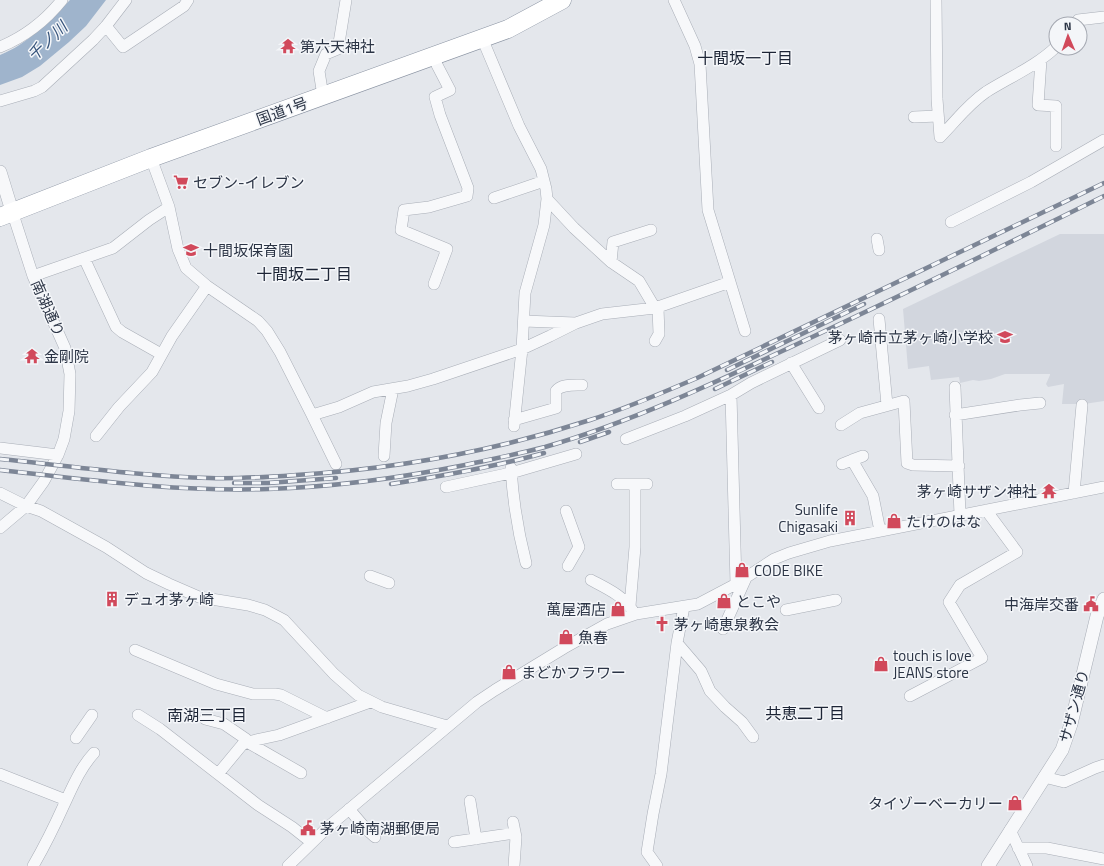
<svg xmlns="http://www.w3.org/2000/svg" width="1104" height="866" font-family="'Titillium Web','Noto Sans JP',sans-serif">
  <style>
    .built { fill: #d2d6de }
    .water { fill: #9fb4cc }
    .lines { fill: none; stroke-linecap: round; stroke-linejoin: round }
    .minor-casing { stroke: #a9aeb7; stroke-width: 12 }
    .tertiary-casing { stroke: #a9aeb7; stroke-width: 14 }
    .trunk-casing { stroke: #8b94a3; stroke-width: 19 }
    .minor { stroke: #f7f8fa; stroke-width: 11 }
    .tertiary { stroke: #f7f8fa; stroke-width: 13 }
    .trunk { stroke: #fff; stroke-width: 18 }
    .rail-casing { stroke: #7d8696; stroke-width: 4.5 }
    .rail { stroke: #f4f6f9; stroke-width: 3; stroke-dasharray: 9; stroke-linecap: butt }
    .labels { text-anchor: middle; dominant-baseline: central; stroke-width: 3; stroke-linejoin: round; paint-order: stroke }
    .poi-label { font-size: 15px; fill: #2b3445; stroke: #f4f6f9; text-anchor: start }
    .street-label { font-size: 15px; fill: #2b3445; stroke: #f4f6f9 }
    .water-label { font-size: 16px; font-style: italic; fill: #34527a; stroke: #f4f6f9 }
    .neighbourhood-label { font-size: 16px; fill: #1d2536; stroke: #f4f6f9 }
  </style>
  <rect width="100%" height="100%" fill="#e4e7ec"/>
  <path class="built" d="M1060 234H1104V401L1084 404H1062L1064 384 1048 387 1046 384 1050 375V374H1005L991 379 979 381 973 380 960 383 959 377 931 380 929 366 908 369 903 309Z"/>
  <path class="water" d="M70 0H106L86 26 69 42 40 66 22 77 0 85V55C28 44 49 21 70 0Z"/>
  <g class="lines">
    <g class="minor-casing">
      <path id="minor" d="M674 0 695 46 700 64 708 210 745 331
        M936 0 937 99 940 137
        M1075 24 1078 20 1104 17
        M106 26 123 47 184 6 188 0
        M482 38 519 126 541 169 546 189 547 199 544 225 525 293 522 349 514 426
        M0 47C24 37 46 20 62 0
        M1041 60 1038 105 1056 106V146
        M323 96 319 71 326 54 338 49 346 0
        M0 101 34 91 42 87 93 40 106 26 126 0
        M914 117 938 116
        M940 137C956 121 967 105 986 92 1010 77 1036 66 1056 47
        M151 158 169 207 178 249 186 268 207 286 258 321 267 331 280 352 312 415 339 407 373 392 408 386 433 379 522 349 550 336 576 323 602 314 655 308 730 282
        M494 198 544 181
        M547 199 574 228 611 262 639 281 655 308
        M951 222 1031 182 1104 140
        M877 239 879 250
        M84 258 116 327 122 332 161 354
        M611 262 613 242 651 230
        M33 276 113 248 149 220 169 207
        M434 284 447 249 401 230 404 210 429 207 467 196 468 188 440 115 435 97 450 90 437 65 434 55
        M879 319 887 405
        M524 321 575 323
        M655 341 659 334 658 308
        M791 363 819 408
        M955 387 960 515
        M731 395 736 584
        M312 415 336 464
        M955 415 1020 405 1040 403
        M514 420 556 408V391C561 384 573 385 582 385
        M841 425 860 413 904 401 907 463 913 465 959 466
        M96 436 119 407 152 372 172 336 207 286
        M626 439 685 416 731 395 751 383 840 340
        M0 448 58 455
        M384 456 386 423 393 389
        M863 456 852 460 873 496 880 531
        M842 464 852 460
        M511 468C513 501 518 532 526 563
        M617 484H647
        M446 487 511 473 576 454
        M0 493 26 506 41 511 106 547 146 573 169 584 199 597 248 605 265 610 284 620 334 674 358 695 382 707 447 726
        M1074 493 1082 405
        M566 511 579 547 568 566
        M0 528 26 506 44 481 58 455 64 439 69 411 70 374 65 348 33 276 12 211
        M370 576 389 583
        M591 580C606 588 624 596 633 611
        M630 606 635 547V484
        M786 610 836 600
        M723 629 746 578
        M677 643 701 671 710 691 725 707 742 722 753 737
        M135 650 216 684 253 694H275L281 695 327 718
        M910 696 982 658 949 602 960 585 1017 552 986 510
        M138 715 160 729 258 805 292 827 311 842
        M205 719 224 724 246 739 247 742 301 773
        M76 738 92 715
        M0 774 66 800
        M218 774 242 745 247 742 279 735 370 702
        M1044 777 1064 782 1095 768 1104 765
        M470 801 476 839
        M349 809 366 829 375 837
        M513 822 516 837 514 866
        M1010 830 1027 866
        M454 842 515 833
        M1018 848H1047L1104 859
        M33 866C44 847 54 827 63 807 72 788 80 768 94 753
        M288 866 328 827 477 702 495 690 564 648 607 624 636 614 698 604 736 584 774 559 789 553 830 541 1104 487
        M657 866 647 852 653 814 661 774 677 643 684 607"/>
    </g>
    <g class="tertiary-casing">
      <path id="tertiary" d="M0 172 12 211
        M988 866 1062 750 1071 724 1097 616 1104 599"/>
    </g>
    <g class="trunk-casing">
      <path id="trunk" d="M0 217 151 158 508 29 562 0"/>
    </g>
    <use href="#minor" class="minor"/>
    <use href="#tertiary" class="tertiary"/>
    <use href="#trunk" class="trunk"/>
    <g class="rail-casing">
      <path id="rail" d="M727 370 864 304
        M715 389 772 362
        M580 442 609 432
        M0 459C70 466 140 476 210 478 239 479 267 477 296 475 396 469 495 451 590 420 627 408 662 393 697 378L1104 183
        M0 470C89 480 178 492 268 489 334 487 400 478 465 465 492 459 518 454 545 447 631 422 712 384 793 346 898 297 1001 247 1104 196
        M234 483H268L336 478
        M391 484C443 476 494 467 544 453"/>
    </g>
    <use href="#rail" class="rail"/>
  </g>
  <defs>
    <g id="temple-bare" transform="scale(1.2)"><path d="M0-6L5-2H3V0L6.5 2.5H4V6H1.5V3h-3V6H-4V2.5H-6.5L-3 0V-2H-5Z" fill="#d1495b" stroke="#f4f6f9" stroke-width="2.5" paint-order="stroke"/></g>
    <g id="supermarket-bare" transform="scale(1.2)"><path d="M-6-5.5h2.5l.6 2H6L4.5 2H-2.5L-4.4-4H-6ZM-1.5 3.2a1.3 1.3 0 1 0 .1 0ZM3 3.2a1.3 1.3 0 1 0 .1 0Z" fill="#d1495b" stroke="#f4f6f9" stroke-width="2.5" paint-order="stroke"/></g>
    <g id="school-bare" transform="scale(1.2)"><path d="M0-5L7-2L0 1L-7-2ZM-4 1L0 2.5L4 1V4Q0 6-4 4Z" fill="#d1495b" stroke="#f4f6f9" stroke-width="2.5" paint-order="stroke"/></g>
    <g id="building-bare" transform="scale(1.2)"><path d="M-4-6H4V6H1V3H-1V6H-4ZM-2.5-4.3h1.7v1.8h-1.7ZM.8-4.3h1.7v1.8H.8ZM-2.5-1h1.7V.8h-1.7ZM.8-1h1.7V.8H.8Z" fill="#d1495b" stroke="#f4f6f9" stroke-width="2.5" paint-order="stroke"/></g>
    <g id="shop-bare" transform="scale(1.2)"><path d="M-5-2.5h2.3a2.7 3.5 0 0 1 5.4 0H5L5.5 6h-11ZM-1.5-2.5h3a1.5 2.3 0 0 0-3 0Z" fill="#d1495b" stroke="#f4f6f9" stroke-width="2.5" paint-order="stroke"/></g>
    <g id="civic-bare" transform="scale(1.2)"><path d="M-.6-6.5H3V-4.5H.6V-3L4-1V1h2V6H-6V1h2V-1L-.6-3ZM-1.2 2.5V6h2.4V2.5Z" fill="#d1495b" stroke="#f4f6f9" stroke-width="2.5" paint-order="stroke"/></g>
    <g id="church-bare" transform="scale(1.2)"><path d="M-1.2-6h2.4v3.5h3.3v2.4h-3.3V6h-2.4V-.1h-3.3v-2.4h3.3Z" fill="#d1495b" stroke="#f4f6f9" stroke-width="2.5" paint-order="stroke"/></g>
  </defs>
  <g fill-rule="evenodd">
    <use href="#temple-bare" x="288" y="46"/>
    <use href="#supermarket-bare" x="181" y="182"/>
    <use href="#school-bare" x="191" y="250"/>
    <use href="#school-bare" x="1005" y="337"/>
    <use href="#temple-bare" x="32" y="356"/>
    <use href="#temple-bare" x="1049" y="491"/>
    <use href="#building-bare" x="850" y="518"/>
    <use href="#shop-bare" x="894" y="521"/>
    <use href="#shop-bare" x="742" y="570"/>
    <use href="#building-bare" x="112" y="599"/>
    <use href="#shop-bare" x="724" y="601"/>
    <use href="#civic-bare" x="1091" y="604"/>
    <use href="#shop-bare" x="618" y="609"/>
    <use href="#church-bare" x="662" y="624"/>
    <use href="#shop-bare" x="566" y="637"/>
    <use href="#shop-bare" x="881" y="664"/>
    <use href="#shop-bare" x="509" y="672"/>
    <use href="#shop-bare" x="1015" y="803"/>
    <use href="#civic-bare" x="308" y="828"/>
  </g>
  <g class="labels">
    <g class="poi-label">
      <text x="300" y="46">第六天神社</text>
      <text x="193" y="182">セブン-イレブン</text>
      <text x="203" y="250">十間坂保育園</text>
      <text x="993" y="337" text-anchor="end">茅ヶ崎市立茅ヶ崎小学校</text>
      <text x="44" y="356">金剛院</text>
      <text x="1037" y="491" text-anchor="end">茅ヶ崎サザン神社</text>
      <text x="838" y="509" text-anchor="end">Sunlife<tspan x="838" dy="17">Chigasaki</tspan></text>
      <text x="906" y="521">たけのはな</text>
      <text x="754" y="570">CODE BIKE</text>
      <text x="124" y="599">デュオ茅ヶ崎</text>
      <text x="736" y="601">とこや</text>
      <text x="1079" y="604" text-anchor="end">中海岸交番</text>
      <text x="606" y="609" text-anchor="end">萬屋酒店</text>
      <text x="674" y="624">茅ヶ崎恵泉教会</text>
      <text x="578" y="637">魚春</text>
      <text x="893" y="655">touch is love<tspan x="893" dy="17">JEANS store</tspan></text>
      <text x="521" y="672">まどかフラワー</text>
      <text x="1003" y="803" text-anchor="end">タイゾーベーカリー</text>
      <text x="320" y="828">茅ヶ崎南湖郵便局</text>
    </g>
    <g class="street-label">
      <text transform="translate(282 111) rotate(-20)">国道1号</text>
      <text transform="translate(48 308) rotate(66)">南湖通り</text>
      <text transform="translate(1074 706) rotate(-75)">サザン通り</text>
    </g>
    <g class="water-label">
      <text transform="translate(47 41) rotate(-44)">千ノ川</text>
    </g>
    <g class="neighbourhood-label">
      <text x="745" y="58">十間坂一丁目</text>
      <text x="304" y="274">十間坂二丁目</text>
      <text x="805" y="713">共恵二丁目</text>
      <text x="207" y="715">南湖三丁目</text>
    </g>
  </g>
  <g transform="translate(1068 36) rotate(358)"><circle r="19" fill="#f4f6f9" stroke="#a4a8b1"/>
  <path d="M0-3L7 15L0 10L-7 15Z" fill="#d1495b"/>
  <text y="-6" font-size="11" font-weight="bold" text-anchor="middle" fill="#2b3445">N</text>
  </g>
</svg>
